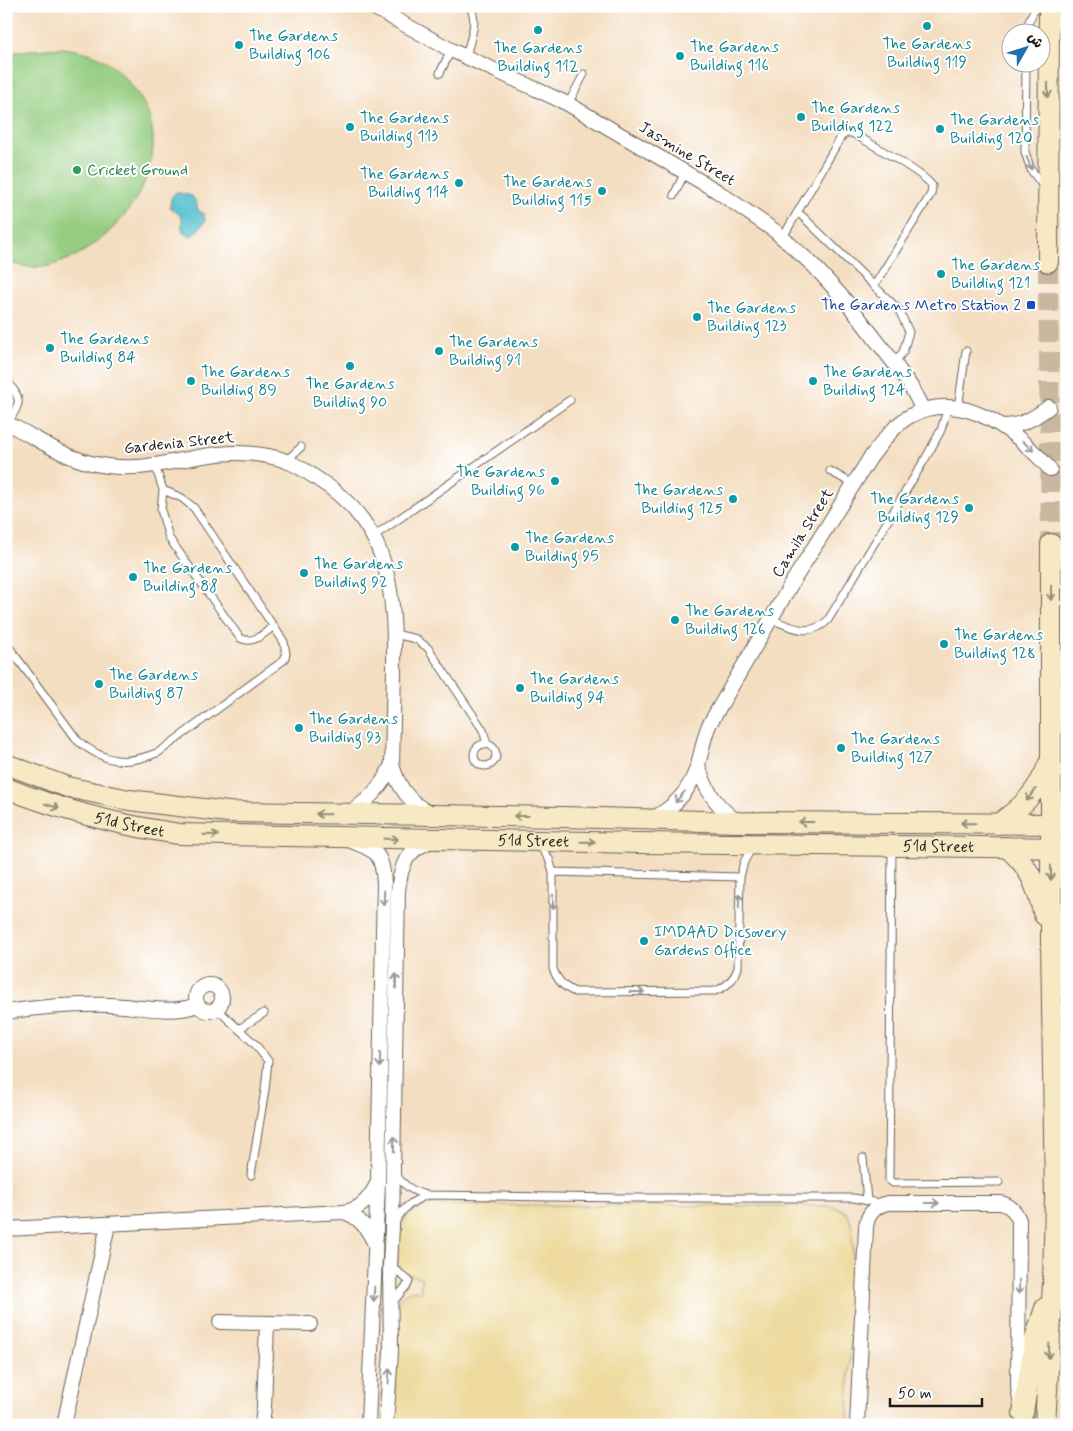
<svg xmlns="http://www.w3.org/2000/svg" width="1073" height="1431" font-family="Mynerve,'Playpen Sans Arabic',sans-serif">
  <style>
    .green { fill: #95cd81; stroke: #58744e }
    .sand { fill: #eeda9e; stroke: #857b5d }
    .water { fill: #53bfce; stroke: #386e75 }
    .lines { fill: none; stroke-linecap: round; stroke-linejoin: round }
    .secondary-tunnel { stroke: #c9b7a0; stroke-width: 20; stroke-dasharray: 20 10; stroke-linecap: butt }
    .lane-casing { stroke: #686056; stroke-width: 9 }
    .street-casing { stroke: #686056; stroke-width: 16 }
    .secondary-casing { stroke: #686056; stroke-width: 22 }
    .lane { stroke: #fff; stroke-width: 7 }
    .street { stroke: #fff; stroke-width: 14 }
    .secondary { stroke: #f6e9c3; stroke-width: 20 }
    .oneway { stroke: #948d78 }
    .oneway2 { stroke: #999 }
    .culture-dot { fill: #0f9aa8; stroke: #fff; stroke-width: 2 }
    .leisure-dot { fill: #2e9e5b; stroke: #fff; stroke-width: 2 }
    .transit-dot { fill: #1a4fb4; stroke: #fff; stroke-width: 2 }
    .labels { text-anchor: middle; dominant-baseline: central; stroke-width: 4; stroke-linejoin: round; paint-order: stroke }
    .culture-label { font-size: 16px; fill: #0d838f; stroke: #fff; text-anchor: start }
    .street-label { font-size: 16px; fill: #1c1c1c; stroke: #fff }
    .leisure-label { font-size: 16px; fill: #27864d; stroke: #fff; text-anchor: start }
    .transit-label { font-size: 16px; fill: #164399; stroke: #fff; text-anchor: end }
  </style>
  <rect width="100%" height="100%" fill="#fff"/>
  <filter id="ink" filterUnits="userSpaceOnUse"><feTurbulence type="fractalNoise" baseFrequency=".02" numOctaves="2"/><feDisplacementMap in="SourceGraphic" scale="10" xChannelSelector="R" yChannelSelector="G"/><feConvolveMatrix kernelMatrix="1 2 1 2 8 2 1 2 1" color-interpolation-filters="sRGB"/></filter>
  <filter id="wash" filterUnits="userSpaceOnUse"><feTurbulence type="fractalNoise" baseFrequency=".0096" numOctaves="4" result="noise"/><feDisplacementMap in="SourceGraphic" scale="20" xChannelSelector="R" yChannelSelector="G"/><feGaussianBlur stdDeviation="1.12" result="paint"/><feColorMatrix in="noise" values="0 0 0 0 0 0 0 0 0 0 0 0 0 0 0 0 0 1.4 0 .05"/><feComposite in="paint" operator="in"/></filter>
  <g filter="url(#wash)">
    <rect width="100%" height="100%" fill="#f4dec1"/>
    <path class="green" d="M62 48C93 52 104 56 126 79 141 95 153 117 153 140 154 196 101 254 48 266 35 269 19 266 6 262V57L19 51Z"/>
    <path class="sand" d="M430 1205 827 1206C853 1208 851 1222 853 1244L848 1425H394L397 1329 396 1305 400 1298 407 1292 414 1290 420 1292 422 1278C416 1276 408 1275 403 1271 397 1264 397 1257 397 1248 398 1227 406 1208 430 1205Z"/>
    <path class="water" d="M176 192 192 196 196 202 198 210 204 214 205 221 194 235C178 237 183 226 182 217L170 207 171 198Z"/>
  </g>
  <g filter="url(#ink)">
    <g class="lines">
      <path class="secondary-tunnel" d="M1048 262 1051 544"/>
      <g class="lane-casing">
        <path id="lane" d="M1026 32V28L1036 6
          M466 57C469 41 480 20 469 6
          M1026 62 1025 152 1031 170 1044 187
          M440 73 451 50
          M568 104 584 74
          M674 195 685 172
          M798 212 899 310 909 332 903 352 894 363
          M783 237 841 137 846 133H852C866 141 927 175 932 186L931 194 874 286
          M6 379C22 402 22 399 8 423
          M958 408 966 351
          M286 461 301 447
          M155 465 163 490 161 510 169 538 240 638C253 645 263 634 274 626
          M830 471 853 484
          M374 536 570 400
          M771 619C790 627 811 638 828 620L928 454 941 430 948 407
          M395 634 416 639 428 648 483 730 487 744
          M6 643 78 741C105 763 126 766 159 752L284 660 286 654 284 642 194 508 182 498 163 490
          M474 755a11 11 0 1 1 22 0a11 11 0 1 1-22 0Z
          M539 845 549 859 553 872V969C558 981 563 987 575 992L715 991C727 987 734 980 738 968L740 877 744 862 752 847
          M892 848 889 1180 893 1183 999 1182
          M553 872 740 877
          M217 1009 255 1044 268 1061 265 1090 251 1175
          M239 1029 264 1013
          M863 1158 867 1200
          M395 1173C403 1186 413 1192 427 1195L623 1198H854L883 1204
          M396 1221C403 1207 413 1201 427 1195
          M392 1267 409 1281 408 1284 393 1302"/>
      </g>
      <g class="street-casing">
        <path id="street" d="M371 6 451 50 568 104 717 191 775 231 813 265 845 300 894 363 910 385 923 410
          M6 423C26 432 43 444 63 453 91 467 125 470 155 465 182 461 207 453 234 453 250 453 271 455 286 461 298 465 309 473 319 480 392 526 395 595 394 673 393 704 393 734 392 764 398 788 410 803 431 814
          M1003 426C1022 426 1034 418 1049 407
          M698 765C705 790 717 807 738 822
          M348 814C368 801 382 787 392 764
          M652 819C673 808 690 791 697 767 702 753 703 739 709 725L793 581 870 458C881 444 894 425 910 416 962 387 1017 432 1050 469
          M351 841C378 851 382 854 384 883L378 1182 368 1425
          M196 998a13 13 0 1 1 26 0a13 13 0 1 1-26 0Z
          M6 1012C40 1007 75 1004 110 1005 137 1006 173 1015 197 1005
          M343 1212C360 1216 368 1230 375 1244
          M6 1229 343 1212C361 1210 369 1199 377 1184
          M220 1322 310 1324
          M64 1425 108 1225
          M262 1425 264 1407 267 1323
          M386 1425 391 1352 390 1266 392 1227 398 891C401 865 405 851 431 841
          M857 1425 866 1228C867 1214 875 1206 888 1203H1001C1011 1206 1015 1211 1019 1220L1018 1387 1024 1425"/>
      </g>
      <g class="secondary-casing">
        <g id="secondary">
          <path d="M1048 262 1049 6"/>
          <path d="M6 764 67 787 129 800 228 812 563 817 738 822 1067 824"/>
          <path id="s1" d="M6 788C63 811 118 825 179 834L639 843 1067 848"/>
          <path d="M998 824C1022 808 1039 790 1049 763"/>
          <path d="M1006 847C1031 867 1036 885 1044 915"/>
          <path d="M1023 1413 1035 1339 1045 1308"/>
          <path d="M1045 1425 1053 1283 1055 1199 1051 940V544"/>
        </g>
      </g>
      <use href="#lane" class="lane"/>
      <use href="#street" class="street"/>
      <use href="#secondary" class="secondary"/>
    </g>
    <defs><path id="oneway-shaft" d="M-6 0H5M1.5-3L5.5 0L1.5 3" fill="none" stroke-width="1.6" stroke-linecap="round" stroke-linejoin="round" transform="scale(1.25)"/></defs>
    <g class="oneway">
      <use href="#oneway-shaft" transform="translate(1048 90) rotate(90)"/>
      <use href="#oneway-shaft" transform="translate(1051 593) rotate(90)"/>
      <use href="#oneway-shaft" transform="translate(1031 795) rotate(128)"/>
      <use href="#oneway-shaft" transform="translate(52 806) rotate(18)"/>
      <use href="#oneway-shaft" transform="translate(323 814) rotate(-179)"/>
      <use href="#oneway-shaft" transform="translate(521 816) rotate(-180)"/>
      <use href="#oneway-shaft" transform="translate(806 822) rotate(-180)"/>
      <use href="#oneway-shaft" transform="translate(968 823) rotate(-179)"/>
      <use href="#oneway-shaft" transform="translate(211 835) rotate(1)"/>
      <use href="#oneway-shaft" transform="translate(391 839) rotate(1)"/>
      <use href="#oneway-shaft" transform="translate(588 842) rotate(1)"/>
      <use href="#oneway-shaft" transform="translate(1051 873) rotate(90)"/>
      <use href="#oneway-shaft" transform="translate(1049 1351) rotate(93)"/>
    </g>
    <g class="oneway2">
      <use href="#oneway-shaft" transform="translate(1029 163) rotate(69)"/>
      <use href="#oneway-shaft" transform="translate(1028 446) rotate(42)"/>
      <use href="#oneway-shaft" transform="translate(680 797) rotate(131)"/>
      <use href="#oneway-shaft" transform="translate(384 898) rotate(91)"/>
      <use href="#oneway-shaft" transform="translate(739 901) rotate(-89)"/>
      <use href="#oneway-shaft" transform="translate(553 902) rotate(90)"/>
      <use href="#oneway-shaft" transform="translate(396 981) rotate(-89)"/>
      <use href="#oneway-shaft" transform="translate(637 992)"/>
      <use href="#oneway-shaft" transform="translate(380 1060) rotate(91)"/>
      <use href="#oneway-shaft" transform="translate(394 1144) rotate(-89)"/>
      <use href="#oneway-shaft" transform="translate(932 1203)"/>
      <use href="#oneway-shaft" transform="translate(1019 1287) rotate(91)"/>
      <use href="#oneway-shaft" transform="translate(374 1294) rotate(92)"/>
      <use href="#oneway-shaft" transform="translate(389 1376) rotate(-86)"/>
    </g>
  </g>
  <g class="culture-dot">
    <circle cx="927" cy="26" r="5"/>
    <circle cx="538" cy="30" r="5"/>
    <circle cx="239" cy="45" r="5"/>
    <circle cx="680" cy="56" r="5"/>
    <circle cx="801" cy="117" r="5"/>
    <circle cx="350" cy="127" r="5"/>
    <circle cx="940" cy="129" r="5"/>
    <circle cx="459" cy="183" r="5"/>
    <circle cx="602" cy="191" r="5"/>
    <circle cx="941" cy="274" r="5"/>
    <circle cx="697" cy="317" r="5"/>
    <circle cx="50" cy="348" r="5"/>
    <circle cx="439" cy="351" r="5"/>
    <circle cx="350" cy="366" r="5"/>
    <circle cx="191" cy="381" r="5"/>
    <circle cx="813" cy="381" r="5"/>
    <circle cx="555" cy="481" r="5"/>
    <circle cx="733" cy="499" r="5"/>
    <circle cx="969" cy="508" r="5"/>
    <circle cx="515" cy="547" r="5"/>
    <circle cx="304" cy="573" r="5"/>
    <circle cx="133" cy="577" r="5"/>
    <circle cx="675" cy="620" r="5"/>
    <circle cx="944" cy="644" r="5"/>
    <circle cx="99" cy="684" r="5"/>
    <circle cx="520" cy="688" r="5"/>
    <circle cx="299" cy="728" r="5"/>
    <circle cx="841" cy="748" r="5"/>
    <circle cx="644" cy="941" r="5"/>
  </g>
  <circle class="leisure-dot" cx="77" cy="170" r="5"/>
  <rect class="transit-dot" x="1026" y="300" width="10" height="10" rx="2.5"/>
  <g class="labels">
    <g class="culture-label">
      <text x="249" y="36">The Gardens<tspan x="249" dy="18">Building 106</tspan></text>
      <text x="927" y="44" text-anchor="middle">The Gardens<tspan x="927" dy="18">Building 119</tspan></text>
      <text x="690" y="47">The Gardens<tspan x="690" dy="18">Building 116</tspan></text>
      <text x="538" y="48" text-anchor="middle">The Gardens<tspan x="538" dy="18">Building 112</tspan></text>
      <text x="811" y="108">The Gardens<tspan x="811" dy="18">Building 122</tspan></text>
      <text x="360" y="118">The Gardens<tspan x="360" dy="18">Building 113</tspan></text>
      <text x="950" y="120">The Gardens<tspan x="950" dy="18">Building 120</tspan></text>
      <text x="449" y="174" text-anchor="end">The Gardens<tspan x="449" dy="18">Building 114</tspan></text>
      <text x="592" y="182" text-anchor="end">The Gardens<tspan x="592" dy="18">Building 115</tspan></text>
      <text x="951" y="265">The Gardens<tspan x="951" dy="18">Building 121</tspan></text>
      <text x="707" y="308">The Gardens<tspan x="707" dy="18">Building 123</tspan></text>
      <text x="60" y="339">The Gardens<tspan x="60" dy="18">Building 84</tspan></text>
      <text x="449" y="342">The Gardens<tspan x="449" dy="18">Building 91</tspan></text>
      <text x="201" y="372">The Gardens<tspan x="201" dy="18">Building 89</tspan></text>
      <text x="823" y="372">The Gardens<tspan x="823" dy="18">Building 124</tspan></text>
      <text x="350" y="384" text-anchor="middle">The Gardens<tspan x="350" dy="18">Building 90</tspan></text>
      <text x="545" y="472" text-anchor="end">The Gardens<tspan x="545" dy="18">Building 96</tspan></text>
      <text x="723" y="490" text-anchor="end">The Gardens<tspan x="723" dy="18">Building 125</tspan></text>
      <text x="959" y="499" text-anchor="end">The Gardens<tspan x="959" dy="18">Building 129</tspan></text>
      <text x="525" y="538">The Gardens<tspan x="525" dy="18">Building 95</tspan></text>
      <text x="314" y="564">The Gardens<tspan x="314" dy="18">Building 92</tspan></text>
      <text x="143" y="568">The Gardens<tspan x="143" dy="18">Building 88</tspan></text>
      <text x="685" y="611">The Gardens<tspan x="685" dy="18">Building 126</tspan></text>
      <text x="954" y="635">The Gardens<tspan x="954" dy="18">Building 128</tspan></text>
      <text x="109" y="675">The Gardens<tspan x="109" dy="18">Building 87</tspan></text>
      <text x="530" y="679">The Gardens<tspan x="530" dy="18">Building 94</tspan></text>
      <text x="309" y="719">The Gardens<tspan x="309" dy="18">Building 93</tspan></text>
      <text x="851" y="739">The Gardens<tspan x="851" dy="18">Building 127</tspan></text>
      <text x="654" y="932">IMDAAD Dicsovery<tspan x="654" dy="18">Gardens Office</tspan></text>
    </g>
    <g class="street-label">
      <text transform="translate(687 154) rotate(31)">Jasmine Street</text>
      <text transform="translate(179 443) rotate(-6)">Gardenia Street</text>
      <text transform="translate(803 533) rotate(-58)">Camila Street</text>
      <text stroke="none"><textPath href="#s1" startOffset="129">51d Street</textPath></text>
      <text stroke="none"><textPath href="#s1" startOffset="534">51d Street</textPath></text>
      <text stroke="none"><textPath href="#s1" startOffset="939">51d Street</textPath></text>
    </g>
    <g class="leisure-label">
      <text x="87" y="170">Cricket Ground</text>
    </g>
    <g class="transit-label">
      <text x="1021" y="305">The Gardens Metro Station 2</text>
    </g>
  </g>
  <rect width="1073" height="1431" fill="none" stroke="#fff" stroke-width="25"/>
  <g transform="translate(1026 48) rotate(51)"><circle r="24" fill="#ffffff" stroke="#a4a4a4"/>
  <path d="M0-4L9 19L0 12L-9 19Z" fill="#1f6fb2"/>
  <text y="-8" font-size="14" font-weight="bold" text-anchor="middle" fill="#1c1c1c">ش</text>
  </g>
  <path d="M890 1398v8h92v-8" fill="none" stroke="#1c1c1c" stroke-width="2.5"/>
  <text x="898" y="1398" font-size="15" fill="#1c1c1c" stroke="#ffffff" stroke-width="4" paint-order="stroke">50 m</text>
</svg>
